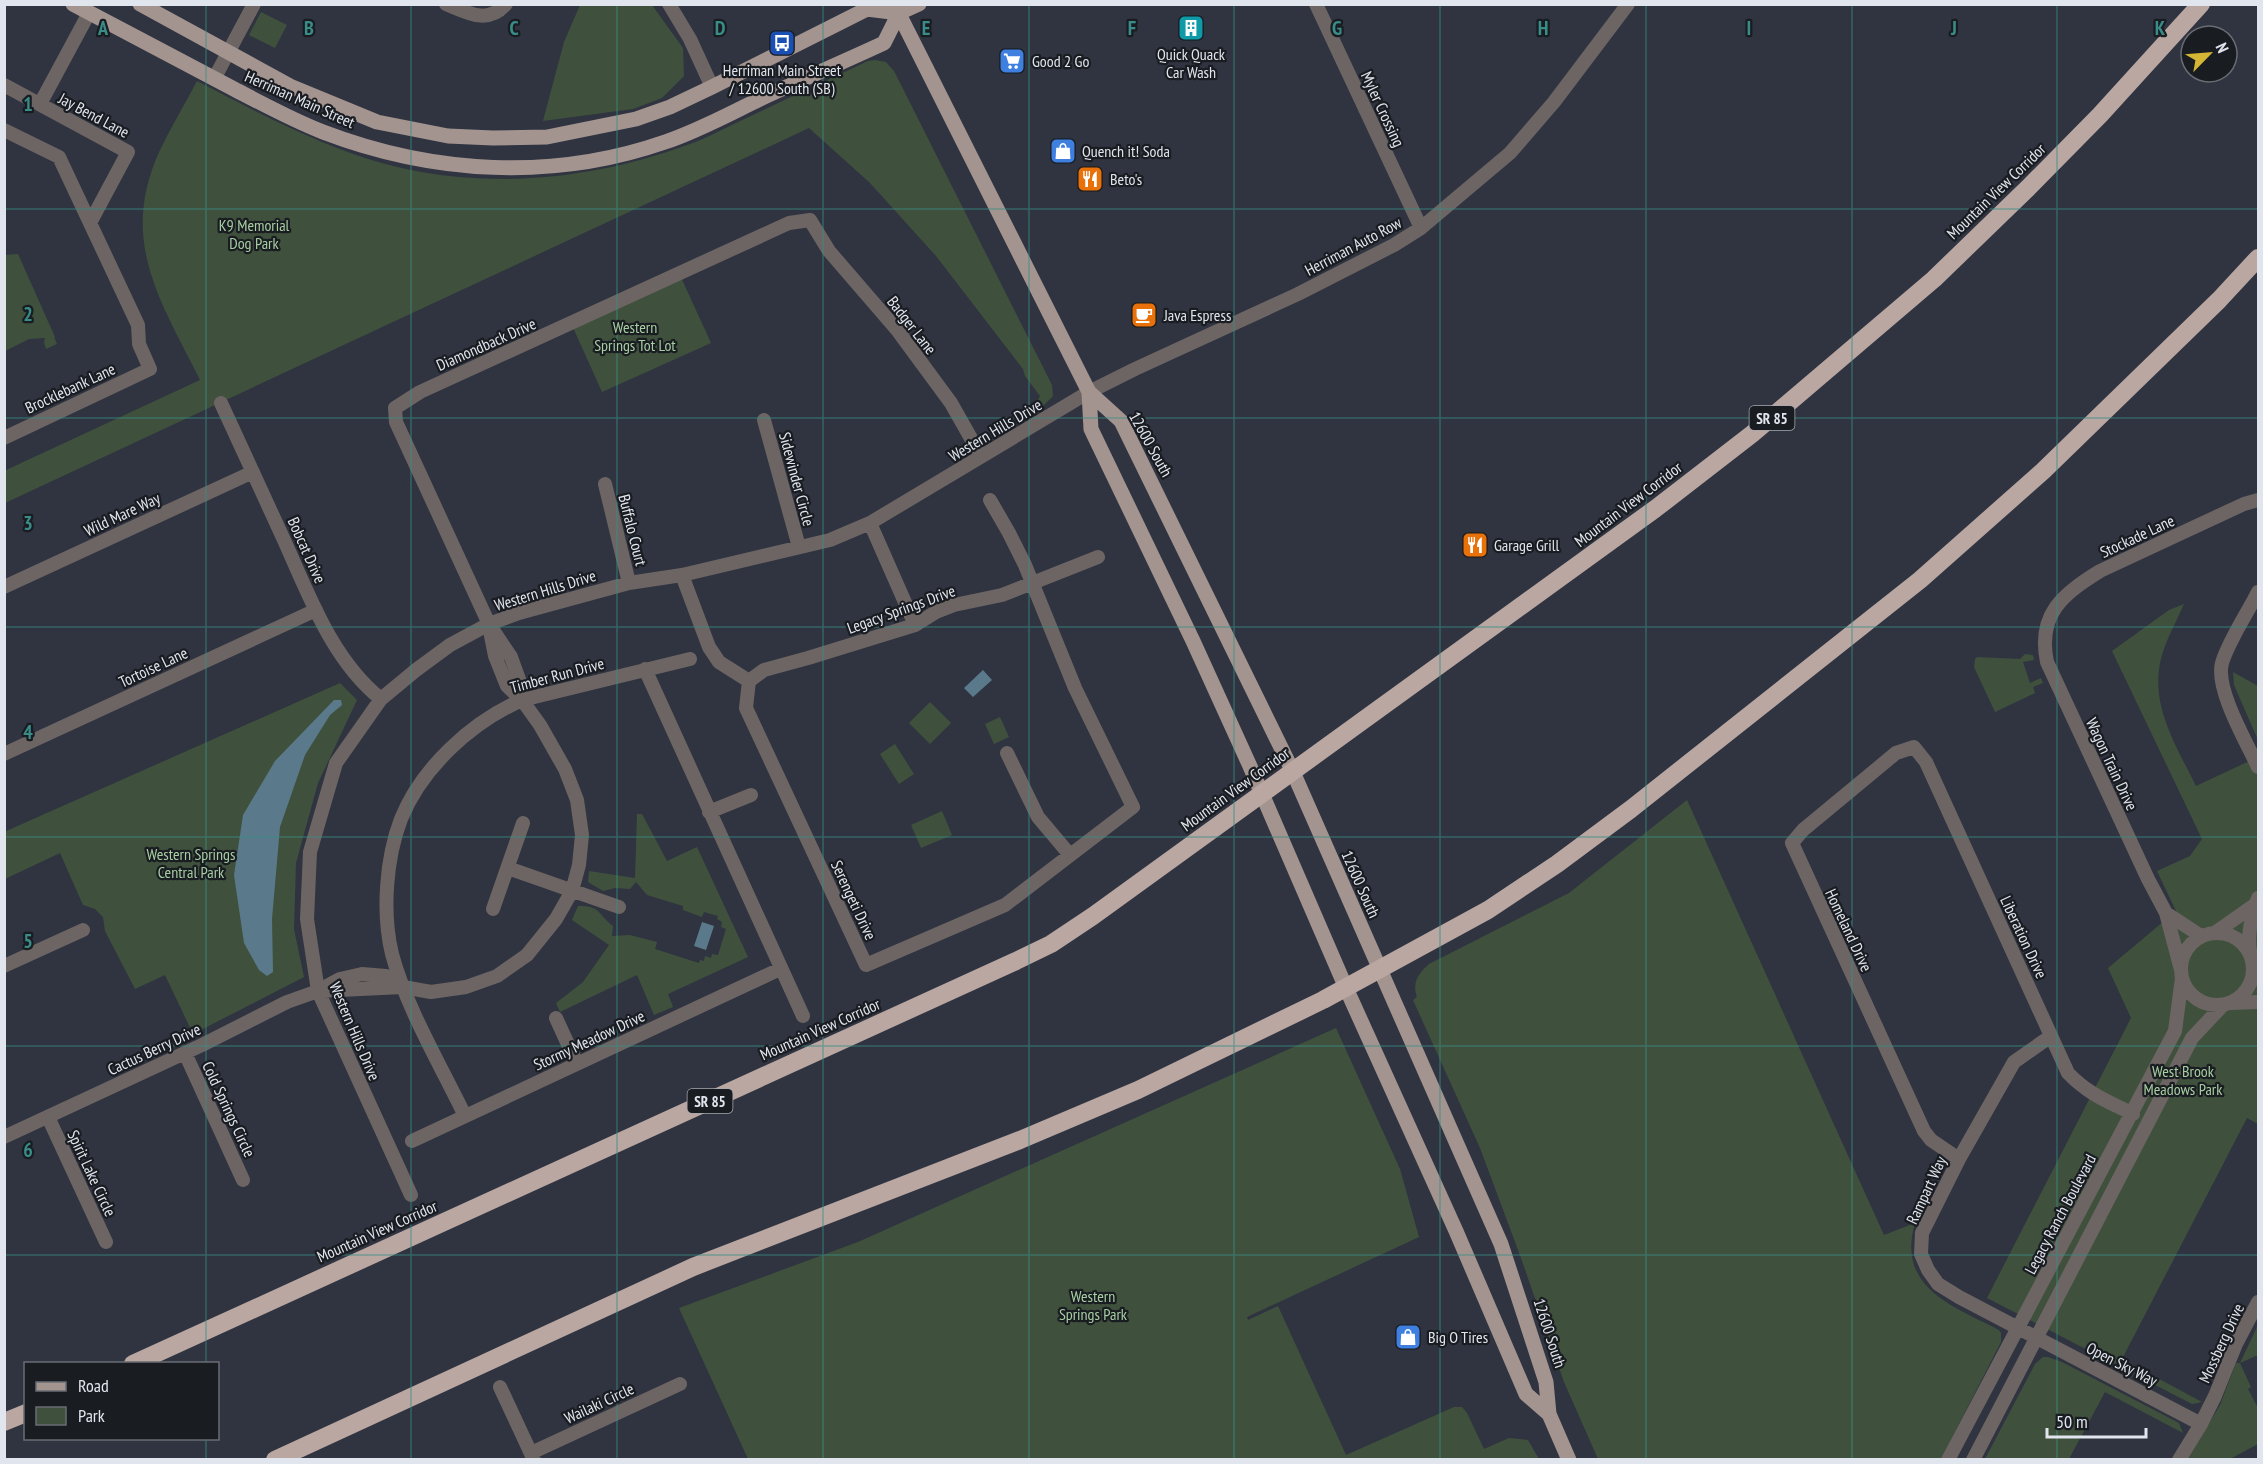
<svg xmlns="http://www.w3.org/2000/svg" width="2263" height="1464" font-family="'PT Sans Narrow',sans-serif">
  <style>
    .green { fill: #3f513d }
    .water { fill: #5a798b }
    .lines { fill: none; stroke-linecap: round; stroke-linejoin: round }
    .minor { stroke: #6d6563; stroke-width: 14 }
    .major { stroke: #a49490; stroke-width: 15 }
    .highway { stroke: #baa7a2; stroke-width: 18 }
    .grid { fill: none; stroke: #398c87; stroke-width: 1.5; stroke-opacity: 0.55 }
    .labels { text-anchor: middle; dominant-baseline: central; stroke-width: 4.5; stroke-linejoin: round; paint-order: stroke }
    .shield { fill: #191c21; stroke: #a5a9b0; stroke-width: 1.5 }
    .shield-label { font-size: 15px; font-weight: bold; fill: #e1e5ed }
    .poi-label { font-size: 16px; fill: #e1e5ed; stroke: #191c21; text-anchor: start }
    .street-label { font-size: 16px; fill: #e1e5ed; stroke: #191c21 }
    .park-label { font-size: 16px; fill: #a7cfa2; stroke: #191c21 }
    .grid-label { font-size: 20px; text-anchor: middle; font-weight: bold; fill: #398c87; stroke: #191c21; stroke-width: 4.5; stroke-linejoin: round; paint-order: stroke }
  </style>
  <rect width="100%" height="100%" fill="#2f3440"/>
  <path class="green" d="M580 5H652L683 48 684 76 662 98 633 109 543 121 564 42Z
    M261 12 287 25 275 48 249 35Z
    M875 60 886 62 894 71 1052 385 1053 396 1043 406 1037 402 1040 396 1025 376 1023 369 936 256 870 183 809 128 5 503 4 471 200 380C161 301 118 241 160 150 171 127 185 104 197 81 245 106 294 132 345 151 455 193 578 185 687 145 708 138 728 126 749 117 788 98 828 80 868 61Z
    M18 254 55 337H54L57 344 46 349 44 342 45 338 29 339 5 351V255Z
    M679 273 711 343 602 392 571 323Z
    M2184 604C2177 620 2167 638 2162 655 2148 703 2176 745 2196 786L2258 757V1124L2247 1118 2122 1359 2202 1402 2192 1404 1987 1298 2131 1018 2108 968 2176 911 2157 871 2190 856 2202 839 2112 651 2169 610Z
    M2025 654 2033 655 2034 660 2023 662 2030 683 2041 678 2043 683 2033 687 2035 693 1995 712 1974 667 1975 659 1977 657 2020 659Z
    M2233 672 2258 686V740L2234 685Z
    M340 683 357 700 318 783 296 863 294 929 304 977 193 1034 165 975 135 989 105 931 103 917 95 909 83 905 60 853 5 879 4 832Z
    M930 702 951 723 930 744 909 723Z
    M1000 717 1009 737 994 744 985 724Z
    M895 744 914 774 899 784 880 754Z
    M1687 800 1884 1235 1915 1223C1896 1288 1953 1306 1999 1330L2001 1333V1342L1941 1459H1598L1564 1382 1521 1258 1480 1148 1413 1000 1417 997C1412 982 1418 974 1429 964L1569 893Z
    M942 811 952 835 921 848 911 825Z
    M637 814H642L667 861 697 847 748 957 668 994 673 1007 654 1015 637 975 560 1012 556 1003 583 982 609 945 572 920 578 906C602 906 597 914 613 926L612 936 630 935 657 942 655 949 699 963 700 960 704 961 705 956 711 958 712 954 718 955 726 929 721 927 722 922 717 919 718 916 704 912 702 917 683 910V906L647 895 636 882 630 889 615 888 603 891 588 882 589 871 635 878Z
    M1336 1028 1400 1169 1419 1237 1247 1317 1248 1320 1278 1306 1346 1455 1454 1407H1462L1467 1413 1484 1449 1509 1438 1528 1440 1539 1459H748L679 1308 858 1242Z
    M2258 1325V1355L2240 1363 2251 1387 2248 1389 2258 1408V1444L2230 1459H2188L2220 1405 2236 1363H2240Z
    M2043 1357H2048L2062 1362 2179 1423 2183 1433 2105 1392 2069 1459H1985L2035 1364Z"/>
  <path class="water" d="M983 670 992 680 973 697 964 688Z
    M334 700H341L342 705 330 715 305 755 280 827 272 919 273 972 267 976 259 970 244 943 234 875 243 815 275 761Z
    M702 922 714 926 706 950 694 946Z"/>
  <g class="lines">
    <path class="minor" d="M446 4C468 13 488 25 506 4
      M669 4 690 39 712 87
      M1316 4 1421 228
      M214 79 254 4
      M4 85 128 152 90 223
      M40 104 89 13
      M4 130 59 157 138 325 139 344 150 369 4 438
      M221 403C242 448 263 494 284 540 309 595 332 660 381 699
      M764 420 799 547
      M605 484 629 583
      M870 523 915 625
      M682 575 709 647 719 662 749 681 746 708 866 965 1005 905 1133 807 1075 688 1025 565 1009 533 990 500
      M4 587 253 472
      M2258 592C2247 614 2229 640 2222 663 2215 689 2247 743 2258 767
      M645 669 803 1016
      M749 681 764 670 808 658 915 625 936 612 954 605 1002 595 1098 557
      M522 700 520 682 511 657 489 624 396 422 395 408 420 392 789 223 810 220 829 251 898 331 951 403 981 456
      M1007 753 1038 817 1070 855
      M4 754 316 610
      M709 812 751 795
      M508 868 619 907
      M493 909 523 823
      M2166 913 2201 936
      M2216 932 2256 904
      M2181 969a36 36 0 1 1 72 0a36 36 0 1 1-72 0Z
      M2251 955C2246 939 2252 913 2258 898
      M4 966 83 930
      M2181 970 2166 913 2148 879 2047 662C2037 614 2063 594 2100 571L2244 504 2258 500
      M318 991 403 987 431 992 466 987 497 976 527 955 556 919 572 891 579 865 582 835 577 800 565 769 540 725 522 700 507 686 495 656 490 631
      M2231 1003 2258 1002
      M556 1018 577 1064
      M2051 1036 2014 1062 1959 1159 1922 1233 1921 1254 1928 1270 1938 1284 1959 1297 2201 1424
      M185 1053 243 1180
      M465 1116C441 1066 406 1007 392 954 382 913 386 858 401 819 422 767 472 722 522 700L690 659
      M48 1117 106 1242
      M4 1137 202 1045 287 1002 318 991 340 979 362 974 386 976 403 987
      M412 1141 780 969
      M1959 1159 1931 1140 1924 1131 1792 843 1803 830 1896 753 1914 747 1926 762 2068 1073C2088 1094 2107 1101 2133 1114
      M411 1195 318 991 307 919 310 852 336 763 381 699 416 670 450 645 489 624 519 613 629 583 682 575 830 540 870 523 1089 392 1135 369 1298 294 1394 245 1421 228 1510 153 1554 102 1628 4
      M500 1387 534 1460
      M531 1453 680 1384
      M1948 1460 2175 1031 2182 978
      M1973 1460 2192 1038 2223 1005
      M2179 1460 2201 1424 2215 1396 2236 1344 2258 1302"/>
    <path class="major" d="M73 4C127 32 180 61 234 89 263 104 292 120 323 132 433 174 553 181 665 142 698 131 729 114 760 99 801 80 843 62 884 43L899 13
      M140 4 292 87 377 122 448 136 493 138 547 137 636 119 670 107 712 87 867 9 899 13
      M894 4 1089 392 1121 421 1293 772 1501 1244 1546 1382 1549 1414 1569 1460
      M899 13 919 4
      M1089 392 1091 429 1193 641 1249 764 1346 988 1456 1231 1526 1394 1549 1414"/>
    <path class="highway" d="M133 1364 1016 961 1051 944 1093 916 1655 509 1752 434 1934 279 2028 188 2100 115 2201 4
      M4 1422 26 1413
      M275 1460 693 1267 1020 1140 1138 1090 1323 1000 1488 910 1557 864 1631 809 1920 580 2043 471 2219 300 2258 258"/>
  </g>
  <path class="grid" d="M206 4V1364M411 4V1460M617 4V1460M823 4V1460M1029 4V1460M1234 4V1460M1440 4V1460M1646 4V1460M1852 4V1460M2057 4V1460M4 209H2258M4 418H2258M4 627H2258M4 837H2258M4 1046H2258M4 1255H2258M206 1438V1460"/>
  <defs>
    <g id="building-square" transform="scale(1.35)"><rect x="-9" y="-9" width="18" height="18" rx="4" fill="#0f9aa8" stroke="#191c21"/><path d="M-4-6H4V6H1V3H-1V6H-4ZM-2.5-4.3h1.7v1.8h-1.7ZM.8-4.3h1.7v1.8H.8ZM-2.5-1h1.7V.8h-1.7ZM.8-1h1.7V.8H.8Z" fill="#fff"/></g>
    <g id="bus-square" transform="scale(1.35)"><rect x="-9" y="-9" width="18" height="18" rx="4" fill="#1a4fb4" stroke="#191c21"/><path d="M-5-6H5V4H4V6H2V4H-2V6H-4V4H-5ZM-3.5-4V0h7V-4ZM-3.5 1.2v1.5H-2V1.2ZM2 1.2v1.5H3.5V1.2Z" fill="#fff"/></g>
    <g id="supermarket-square" transform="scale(1.35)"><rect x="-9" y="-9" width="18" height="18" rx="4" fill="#3f7fe0" stroke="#191c21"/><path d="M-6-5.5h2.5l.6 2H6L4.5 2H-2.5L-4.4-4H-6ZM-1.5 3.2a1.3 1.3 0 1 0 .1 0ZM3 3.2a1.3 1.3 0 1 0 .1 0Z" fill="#fff"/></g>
    <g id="shop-square" transform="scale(1.35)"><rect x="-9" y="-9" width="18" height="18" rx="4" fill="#3f7fe0" stroke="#191c21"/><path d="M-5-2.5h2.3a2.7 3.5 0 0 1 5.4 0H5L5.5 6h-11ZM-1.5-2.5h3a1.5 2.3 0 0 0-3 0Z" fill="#fff"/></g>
    <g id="restaurant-square" transform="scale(1.35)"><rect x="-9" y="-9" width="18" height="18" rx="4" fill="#e8710a" stroke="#191c21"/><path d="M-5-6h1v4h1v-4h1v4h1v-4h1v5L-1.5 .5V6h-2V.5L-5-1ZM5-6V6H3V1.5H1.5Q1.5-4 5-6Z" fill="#fff"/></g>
    <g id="cafe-square" transform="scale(1.35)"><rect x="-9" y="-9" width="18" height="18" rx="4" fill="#e8710a" stroke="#191c21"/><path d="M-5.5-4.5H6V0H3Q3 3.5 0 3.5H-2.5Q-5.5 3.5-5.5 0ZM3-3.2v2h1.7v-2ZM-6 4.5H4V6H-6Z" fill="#fff"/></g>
  </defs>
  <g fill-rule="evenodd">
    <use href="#building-square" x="1191" y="28"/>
    <use href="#bus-square" x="782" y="43"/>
    <use href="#supermarket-square" x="1012" y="61"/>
    <use href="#shop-square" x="1063" y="151"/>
    <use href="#restaurant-square" x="1090" y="179"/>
    <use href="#cafe-square" x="1144" y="315"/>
    <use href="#restaurant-square" x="1475" y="545"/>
    <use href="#shop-square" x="1408" y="1337"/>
  </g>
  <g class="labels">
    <g class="shield">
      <rect x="1749.5" y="406" width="45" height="24" rx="4.5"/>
      <rect x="687.5" y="1089" width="45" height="24" rx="4.5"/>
    </g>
    <g class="shield-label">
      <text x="1772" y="418">SR 85</text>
      <text x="710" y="1101">SR 85</text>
    </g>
    <g class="poi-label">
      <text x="1191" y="54" text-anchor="middle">Quick Quack<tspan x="1191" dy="18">Car Wash</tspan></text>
      <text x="1032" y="61">Good 2 Go</text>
      <text x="782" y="70" text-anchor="middle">Herriman Main Street<tspan x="782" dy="18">/ 12600 South (SB)</tspan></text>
      <text x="1082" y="151">Quench it! Soda</text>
      <text x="1110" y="179">Beto's</text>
      <text x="1164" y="315">Java Espress</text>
      <text x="1494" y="545">Garage Grill</text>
      <text x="1428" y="1337">Big O Tires</text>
    </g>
    <g class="street-label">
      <text transform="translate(300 99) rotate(24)">Herriman Main Street</text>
      <text transform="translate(1383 109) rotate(65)">Myler Crossing</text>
      <text transform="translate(94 115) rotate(28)">Jay Bend Lane</text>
      <text transform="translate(1996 191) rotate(-44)">Mountain View Corridor</text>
      <text transform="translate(1353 246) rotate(-28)">Herriman Auto Row</text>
      <text transform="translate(912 325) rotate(52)">Badger Lane</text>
      <text transform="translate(486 344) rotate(-24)">Diamondback Drive</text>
      <text transform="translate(70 388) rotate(-25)">Brocklebank Lane</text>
      <text transform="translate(995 430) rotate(-31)">Western Hills Drive</text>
      <text transform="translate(1151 444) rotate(61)">12600 South</text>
      <text transform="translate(797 479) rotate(75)">Sidewinder Circle</text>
      <text transform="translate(1628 504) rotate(-37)">Mountain View Corridor</text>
      <text transform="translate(122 514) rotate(-25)">Wild Mare Way</text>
      <text transform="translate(633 530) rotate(76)">Buffalo Court</text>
      <text transform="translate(2137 536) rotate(-25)">Stockade Lane</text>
      <text transform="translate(307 550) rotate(66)">Bobcat Drive</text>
      <text transform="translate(545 590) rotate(-17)">Western Hills Drive</text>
      <text transform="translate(901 609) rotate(-20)">Legacy Springs Drive</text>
      <text transform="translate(153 667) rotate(-25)">Tortoise Lane</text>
      <text transform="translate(557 675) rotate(-15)">Timber Run Drive</text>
      <text transform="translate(2112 764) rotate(65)">Wagon Train Drive</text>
      <text transform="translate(1235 789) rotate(-36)">Mountain View Corridor</text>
      <text transform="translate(1361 884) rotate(66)">12600 South</text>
      <text transform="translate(854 900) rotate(65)">Serengeti Drive</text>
      <text transform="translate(1849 930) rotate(65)">Homeland Drive</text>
      <text transform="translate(2024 937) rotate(65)">Liberation Drive</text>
      <text transform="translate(820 1029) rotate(-24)">Mountain View Corridor</text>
      <text transform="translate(355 1031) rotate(67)">Western Hills Drive</text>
      <text transform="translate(589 1040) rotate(-25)">Stormy Meadow Drive</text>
      <text transform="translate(154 1049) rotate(-25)">Cactus Berry Drive</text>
      <text transform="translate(229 1109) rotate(65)">Cold Springs Circle</text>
      <text transform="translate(92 1173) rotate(65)">Spirit Lake Circle</text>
      <text transform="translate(1926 1190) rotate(-65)">Rampart Way</text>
      <text transform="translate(2060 1214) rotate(-62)">Legacy Ranch Boulevard</text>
      <text transform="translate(377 1231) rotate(-24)">Mountain View Corridor</text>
      <text transform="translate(1550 1333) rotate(72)">12600 South</text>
      <text transform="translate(2221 1343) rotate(-65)">Mossberg Drive</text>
      <text transform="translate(2122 1364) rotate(27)">Open Sky Way</text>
      <text transform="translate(599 1403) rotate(-25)">Wailaki Circle</text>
    </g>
    <g class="park-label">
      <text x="254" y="225">K9 Memorial<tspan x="254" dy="18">Dog Park</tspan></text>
      <text x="635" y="327">Western<tspan x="635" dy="18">Springs Tot Lot</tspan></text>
      <text x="191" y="854">Western Springs<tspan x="191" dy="18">Central Park</tspan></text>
      <text x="2183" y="1071">West Brook<tspan x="2183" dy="18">Meadows Park</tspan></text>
      <text x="1093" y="1296">Western<tspan x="1093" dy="18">Springs Park</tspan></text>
    </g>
  </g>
  <g class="grid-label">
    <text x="103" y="35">A</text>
    <text x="309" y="35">B</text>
    <text x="514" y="35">C</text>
    <text x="720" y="35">D</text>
    <text x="926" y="35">E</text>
    <text x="1132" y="35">F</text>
    <text x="1337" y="35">G</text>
    <text x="1543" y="35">H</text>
    <text x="1749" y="35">I</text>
    <text x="1954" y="35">J</text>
    <text x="2160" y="35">K</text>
    <text x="28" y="111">1</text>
    <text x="28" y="321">2</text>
    <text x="28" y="530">3</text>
    <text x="28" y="739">4</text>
    <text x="28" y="948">5</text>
    <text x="28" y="1157">6</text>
  </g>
  <rect width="2263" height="1464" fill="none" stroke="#e1e5ed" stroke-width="12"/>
  <rect x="24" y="1362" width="195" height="78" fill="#191c21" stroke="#696c73" stroke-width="1.5"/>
  <rect x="36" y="1382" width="30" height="9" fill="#a49490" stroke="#696c73" stroke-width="1.5"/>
  <text x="78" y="1392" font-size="18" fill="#e1e5ed">Road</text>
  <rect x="36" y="1407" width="30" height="18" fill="#3f513d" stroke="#696c73" stroke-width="1.5"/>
  <text x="78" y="1422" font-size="18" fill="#e1e5ed">Park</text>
  <g transform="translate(2209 54) rotate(65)"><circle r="28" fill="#191c21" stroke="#696c73" stroke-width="1.5"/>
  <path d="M0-4.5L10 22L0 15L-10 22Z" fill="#d5b534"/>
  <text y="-9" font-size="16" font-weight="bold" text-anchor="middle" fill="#e1e5ed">N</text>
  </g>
  <path d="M2047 1428v9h99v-9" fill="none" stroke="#e1e5ed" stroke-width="3"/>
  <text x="2056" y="1428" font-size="18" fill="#e1e5ed" stroke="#191c21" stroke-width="4.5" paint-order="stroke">50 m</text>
</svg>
